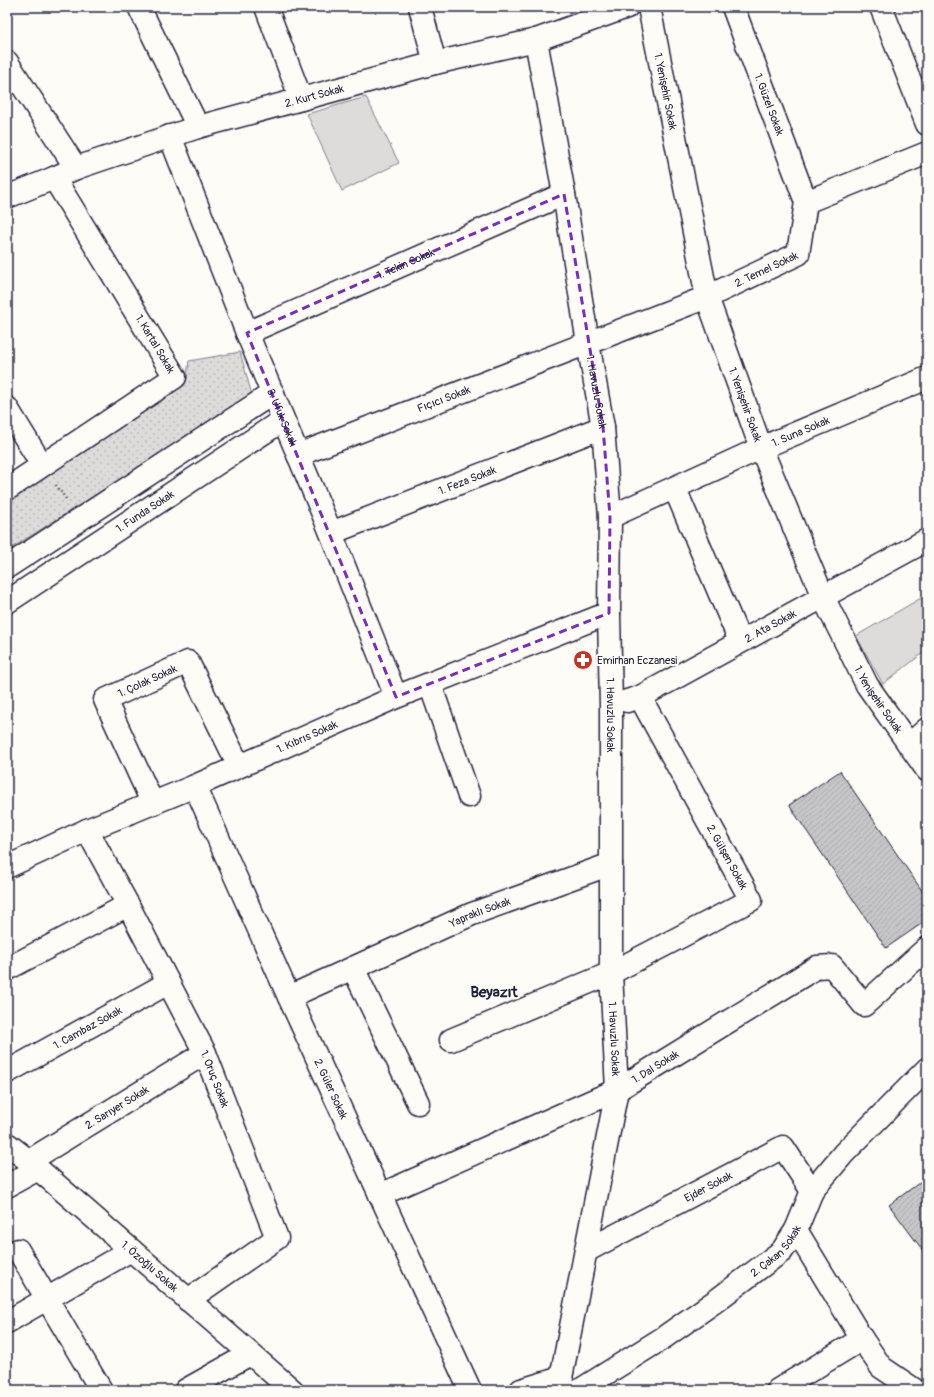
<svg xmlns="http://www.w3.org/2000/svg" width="934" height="1397" font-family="Pangolin,sans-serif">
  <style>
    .grass { fill: url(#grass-dots); stroke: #807f8b }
    .park { fill: #dddcdb; stroke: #807f8b }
    .building { fill: url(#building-hatch); stroke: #22223b }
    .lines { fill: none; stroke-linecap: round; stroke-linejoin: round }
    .minor-casing { stroke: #22223b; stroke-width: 25 }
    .path { stroke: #22223b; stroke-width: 2.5; stroke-dasharray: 1 3; stroke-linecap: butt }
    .minor { stroke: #fdfcf7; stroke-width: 22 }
    .marked { fill: none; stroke: #7b2cbf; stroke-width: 3; stroke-dasharray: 8 5; stroke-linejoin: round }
    .labels { text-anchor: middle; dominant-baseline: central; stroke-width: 4; stroke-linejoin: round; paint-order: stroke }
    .street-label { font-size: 11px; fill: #22223b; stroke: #fdfcf7 }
    .poi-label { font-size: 11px; fill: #22223b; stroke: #fdfcf7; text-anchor: start }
    .district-label { font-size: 15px; font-weight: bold; fill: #22223b; stroke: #fdfcf7 }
  </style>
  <defs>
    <pattern id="grass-dots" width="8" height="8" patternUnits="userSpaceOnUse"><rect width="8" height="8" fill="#dddcdb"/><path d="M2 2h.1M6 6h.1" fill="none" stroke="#bdbcbd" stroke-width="1.8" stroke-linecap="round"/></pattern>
    <pattern id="building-hatch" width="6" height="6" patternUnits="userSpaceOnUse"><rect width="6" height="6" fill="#c6c6c8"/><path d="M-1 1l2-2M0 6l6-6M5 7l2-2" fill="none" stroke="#aaaaad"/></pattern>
  </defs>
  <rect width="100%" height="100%" fill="#fdfcf7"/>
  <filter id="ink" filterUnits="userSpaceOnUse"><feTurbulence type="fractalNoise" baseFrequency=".025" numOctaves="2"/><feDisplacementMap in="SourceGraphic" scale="8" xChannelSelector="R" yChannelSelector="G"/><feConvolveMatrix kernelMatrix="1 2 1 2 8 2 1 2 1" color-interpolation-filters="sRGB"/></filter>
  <g filter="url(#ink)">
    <path class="grass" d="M240 352 252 395 7 551V499L52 467 186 382 189 361Z"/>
    <path class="park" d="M366 97 399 163 342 191 307 114Z
      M921 598 927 606V650L883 684 856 636Z"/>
    <path class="building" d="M840 771 927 898V920L886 948 789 805Z
      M927 1177V1256L889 1205Z"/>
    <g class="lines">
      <g class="minor-casing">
        <g id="minor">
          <path d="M139 7 198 127"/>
          <path d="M266 7 301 99"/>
          <path d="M420 7 435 63"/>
          <path id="s1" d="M649 7 707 297 761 448 823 597 867 685 927 770"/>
          <path id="s2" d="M733 7 806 202"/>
          <path d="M881 7 927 124"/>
          <path id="s3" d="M536 40 564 194 588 343 603 427 610 517 609 613 611 706V973L617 1090 561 1378 565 1390"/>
          <path d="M7 62 76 168"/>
          <path id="s4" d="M170 136 247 333 331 533 396 697"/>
          <path id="s5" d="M7 197 54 178 76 168 198 127 435 63 536 40 627 7"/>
          <path id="s6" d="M247 333 564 194"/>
          <path d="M7 408 42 465"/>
          <path id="s7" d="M298 455 707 297 798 254 806 202 927 153"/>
          <path d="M7 489 175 377 54 178"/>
          <path d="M675 489 740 641"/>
          <path id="s8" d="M610 517 761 448 927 378"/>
          <path id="s9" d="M331 533 603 427"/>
          <path d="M7 567 273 393"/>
          <path id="s10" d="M7 602 283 420"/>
          <path d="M430 684 469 796"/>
          <path id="s11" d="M627 701 640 697 927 540"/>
          <path d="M909 745 927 729"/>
          <path id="s12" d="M195 786 289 997 470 1390"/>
          <path id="s13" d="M153 804 105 700 188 662 239 766"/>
          <path id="s14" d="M87 830 128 905 205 1053 277 1238 188 1300"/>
          <path id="s15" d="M7 867 87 830 195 786 396 697 609 613"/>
          <path d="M353 968 418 1103"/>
          <path d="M7 969 128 905"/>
          <path id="s16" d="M289 997 472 914 611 864"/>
          <path d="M451 1040 611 973 751 900 640 697"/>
          <path id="s17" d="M7 1072 168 983"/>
          <path id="s18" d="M7 1144 29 1161 292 1390"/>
          <path id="s19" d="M29 1161 205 1053"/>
          <path d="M7 1186 38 1169"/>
          <path id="s20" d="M380 1195 617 1090 817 967 832 966 864 1005 927 948"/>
          <path d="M796 1230 862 1339 881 1367 915 1390"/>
          <path d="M18 1250 101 1390"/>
          <path id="s21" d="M586 1251 783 1147 812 1191"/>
          <path d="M7 1322 131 1250"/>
          <path d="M186 1390 250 1354"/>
          <path d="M521 1390 561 1378"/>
          <path id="s22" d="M580 1390 663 1338 717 1300 782 1251 796 1230 812 1191 844 1153 927 1069"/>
          <path d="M778 1390 862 1339"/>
        </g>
      </g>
      <path class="path" d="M56 485 66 499"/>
      <use href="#minor" class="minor"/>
    </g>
  </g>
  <path class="marked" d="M564 194 603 427 610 517 609 613 396 697 247 333Z"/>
  <defs>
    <g id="pharmacy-disc" transform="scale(1)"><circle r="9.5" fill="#c8321e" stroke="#fdfcf7"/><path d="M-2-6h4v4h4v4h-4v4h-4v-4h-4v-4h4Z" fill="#fff"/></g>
  </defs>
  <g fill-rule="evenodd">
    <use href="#pharmacy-disc" x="583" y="660"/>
  </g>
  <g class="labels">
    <g class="street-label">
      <text stroke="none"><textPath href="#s1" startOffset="86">1. Yenişehir Sokak</textPath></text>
      <text stroke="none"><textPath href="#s5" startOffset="324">2. Kurt Sokak</textPath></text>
      <text stroke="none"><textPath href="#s2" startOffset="104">1. Güzel Sokak</textPath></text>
      <text stroke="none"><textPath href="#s6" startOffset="173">1. Tekin Sokak</textPath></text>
      <text stroke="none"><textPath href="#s7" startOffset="504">2. Temel Sokak</textPath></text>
      <text transform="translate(155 344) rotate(59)">1. Kartal Sokak</text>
      <text stroke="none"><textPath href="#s3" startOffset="357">1. Havuzlu Sokak</textPath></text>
      <text stroke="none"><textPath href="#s7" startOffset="156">Fıçıcı Sokak</textPath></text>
      <text stroke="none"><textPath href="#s1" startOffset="410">1. Yenişehir Sokak</textPath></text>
      <text stroke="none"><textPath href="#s4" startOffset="303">3. Ufuk Sokak</textPath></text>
      <text stroke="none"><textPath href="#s8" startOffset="209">1. Suna Sokak</textPath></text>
      <text stroke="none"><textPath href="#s9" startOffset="146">1. Feza Sokak</textPath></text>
      <text stroke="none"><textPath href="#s10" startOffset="165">1. Funda Sokak</textPath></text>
      <text stroke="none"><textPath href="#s11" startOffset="162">2. Ata Sokak</textPath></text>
      <text stroke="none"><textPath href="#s13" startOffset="161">1. Çolak Sokak</textPath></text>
      <text stroke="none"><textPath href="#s1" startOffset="734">1. Yenişehir Sokak</textPath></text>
      <text stroke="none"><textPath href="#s3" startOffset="681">1. Havuzlu Sokak</textPath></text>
      <text stroke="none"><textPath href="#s15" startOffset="327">1. Kıbrıs Sokak</textPath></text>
      <text transform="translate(727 857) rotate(61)">2. Gülşen Sokak</text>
      <text stroke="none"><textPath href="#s16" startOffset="209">Yapraklı Sokak</textPath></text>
      <text stroke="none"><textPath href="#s17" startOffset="92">1. Cambaz Sokak</textPath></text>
      <text stroke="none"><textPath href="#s3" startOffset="1005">1. Havuzlu Sokak</textPath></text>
      <text stroke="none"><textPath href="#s20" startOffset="304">1. Dal Sokak</textPath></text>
      <text stroke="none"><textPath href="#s14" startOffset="280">1. Oruç Sokak</textPath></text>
      <text stroke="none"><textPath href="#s12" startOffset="332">2. Güler Sokak</textPath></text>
      <text stroke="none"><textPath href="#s19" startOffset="103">2. Sarıyer Sokak</textPath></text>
      <text stroke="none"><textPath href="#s21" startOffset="138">Ejder Sokak</textPath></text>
      <text stroke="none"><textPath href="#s22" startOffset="241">2. Çakan Sokak</textPath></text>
      <text stroke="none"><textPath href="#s18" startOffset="188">1. Özoğlu Sokak</textPath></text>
    </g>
    <g class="poi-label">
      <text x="597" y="660">Emirhan Eczanesi</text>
    </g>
    <g class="district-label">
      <text x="494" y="992">Beyazıt</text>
    </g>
  </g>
  <rect width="934" height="1397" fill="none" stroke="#fdfcf7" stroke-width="24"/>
  <rect x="12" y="12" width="910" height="1373" fill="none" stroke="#22223b" stroke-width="1.5" filter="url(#ink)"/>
</svg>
